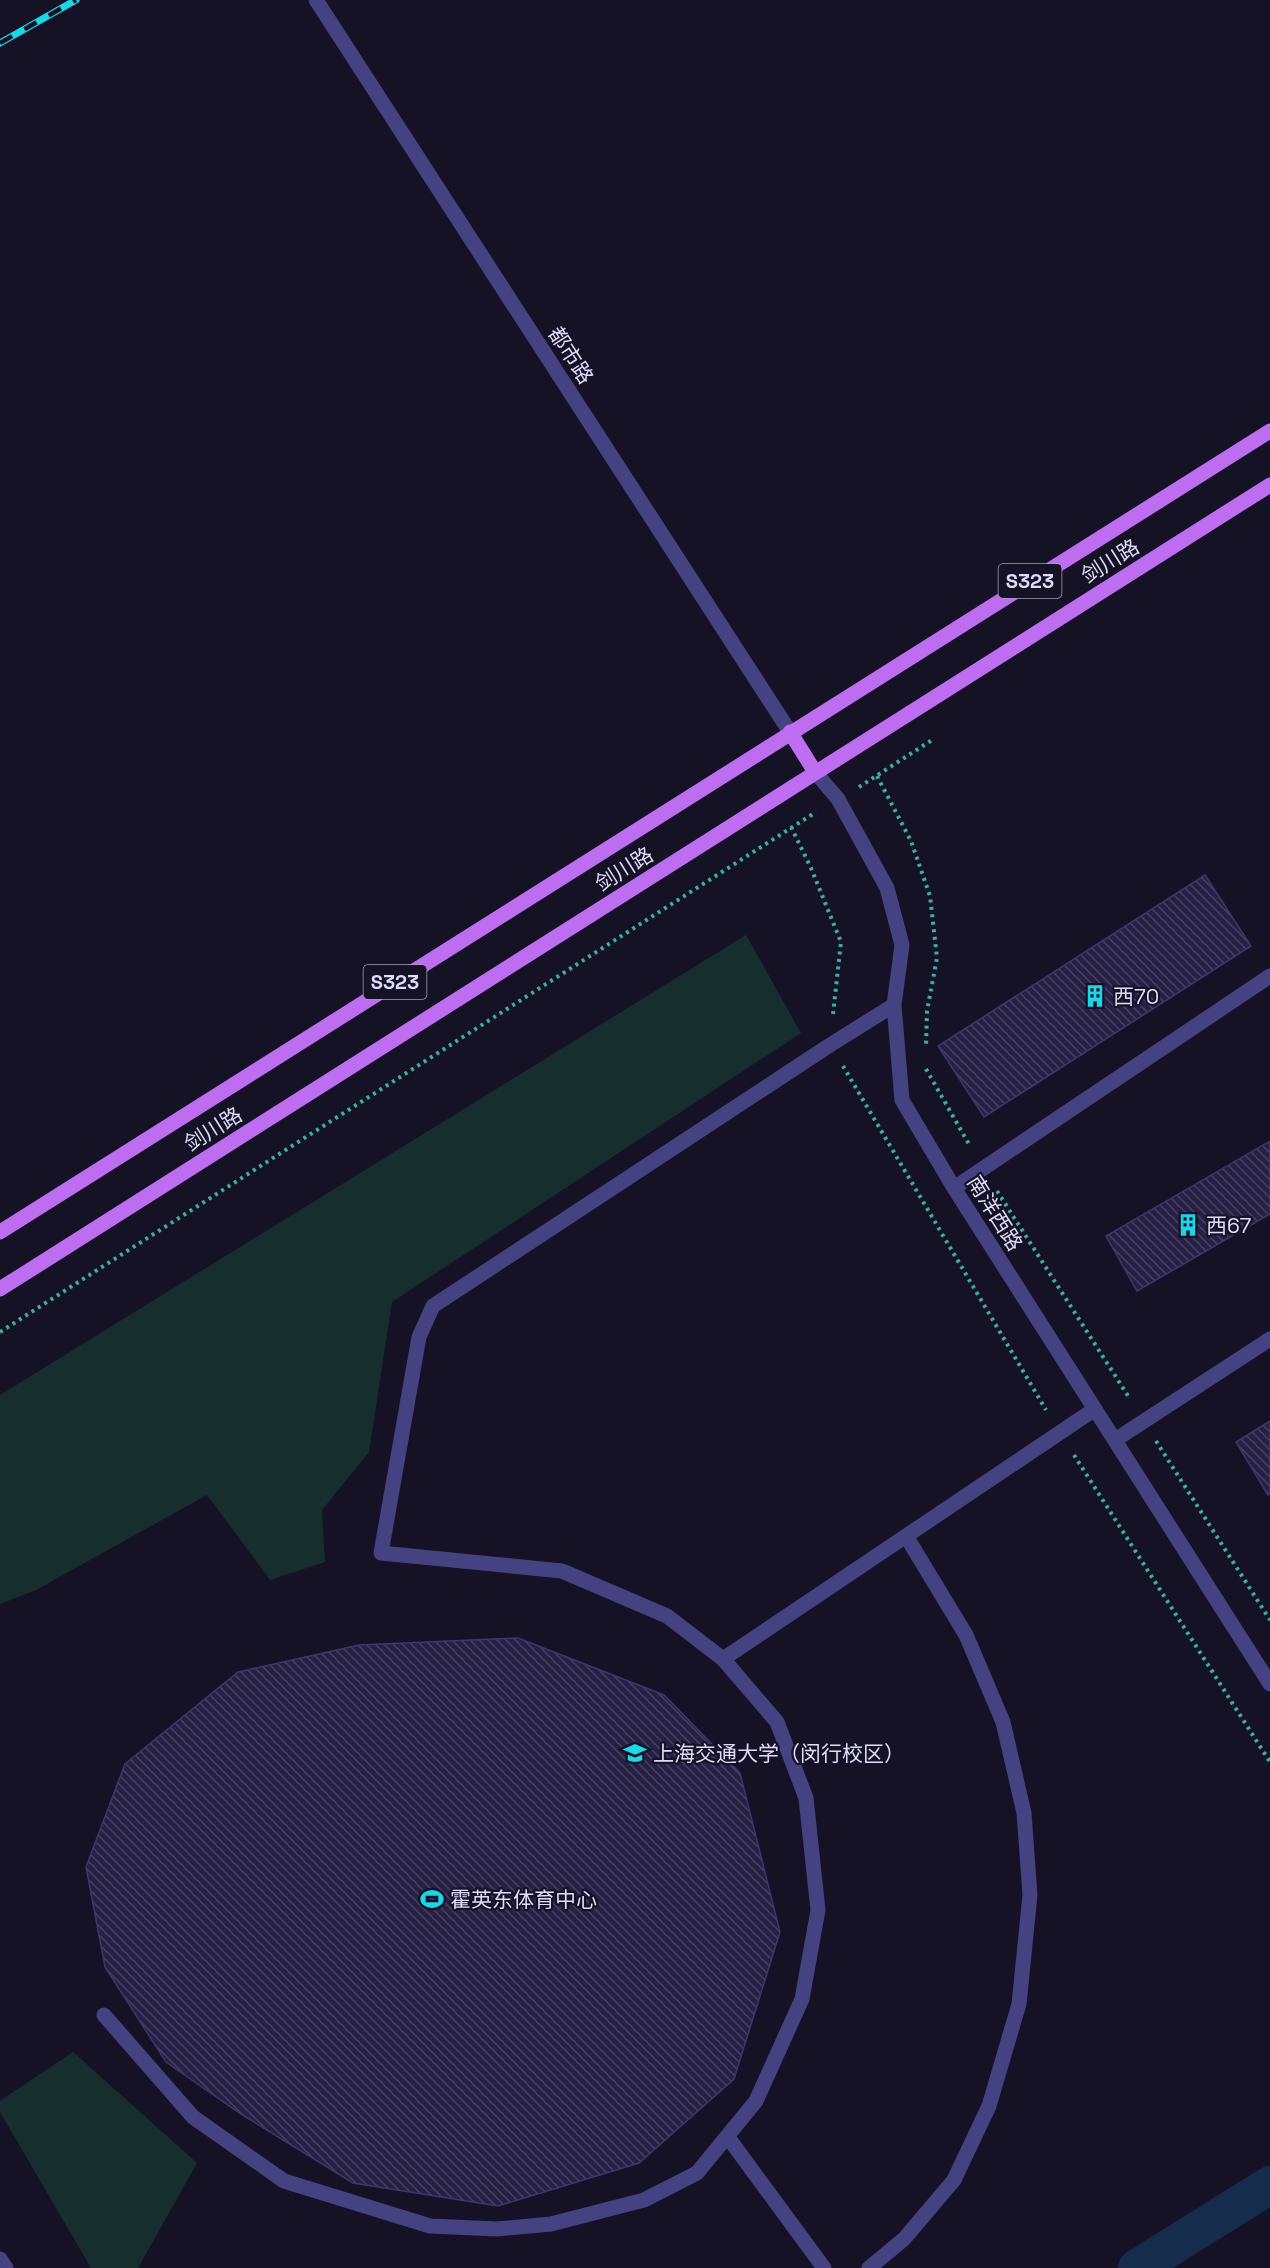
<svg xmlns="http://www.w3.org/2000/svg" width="1270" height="2268" font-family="'Space Grotesk','Noto Sans SC',sans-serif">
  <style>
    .green { fill: #162f2e }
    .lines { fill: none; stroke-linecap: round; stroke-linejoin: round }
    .canal { stroke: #162c4c; stroke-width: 38 }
    .building { fill: url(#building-back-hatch); stroke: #3f356f; stroke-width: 1.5 }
    .path { stroke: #3dada5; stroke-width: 4; stroke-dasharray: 3 4.5; stroke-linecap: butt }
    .service { stroke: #444280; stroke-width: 15 }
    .tertiary { stroke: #444280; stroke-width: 15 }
    .primary { stroke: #bd6df0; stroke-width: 15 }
    .rail-casing { stroke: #1bd6e7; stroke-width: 7 }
    .rail { stroke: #151226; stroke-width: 4.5; stroke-dasharray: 14; stroke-linecap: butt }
    .labels { text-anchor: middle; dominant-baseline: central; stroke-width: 4.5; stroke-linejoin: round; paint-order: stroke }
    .shield { fill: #151226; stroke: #a29fbb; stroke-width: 1.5 }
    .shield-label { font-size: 20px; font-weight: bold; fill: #dedbfb }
    .street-label { font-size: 21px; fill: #dedbfb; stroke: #151226 }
    .poi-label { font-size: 21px; fill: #dedbfb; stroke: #151226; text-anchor: start }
  </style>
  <defs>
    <pattern id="building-back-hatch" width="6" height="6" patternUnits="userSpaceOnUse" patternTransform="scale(1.5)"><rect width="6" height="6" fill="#272045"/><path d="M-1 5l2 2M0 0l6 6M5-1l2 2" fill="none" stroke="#464061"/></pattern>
  </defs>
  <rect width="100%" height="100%" fill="#151226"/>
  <path class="green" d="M746 935 801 1033 392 1302 369 1452 322 1510 325 1562 270 1580 207 1495 36 1590 0 1604V1395Z
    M73 2052 197 2163 138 2268H91L0 2112V2101Z"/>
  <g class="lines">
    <path class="canal" d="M1137 2268 1270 2185"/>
  </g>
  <path class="building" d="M1205 875 1251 946 984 1117 938 1046Z
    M1270 1141V1214L1137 1291 1106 1236Z
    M1270 1421V1494L1268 1495 1236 1442Z
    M518 1638 664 1695 740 1773 780 1932 734 2079 639 2163 498 2206 353 2183 241 2114 166 2062 105 1967 86 1867 125 1764 238 1672 359 1645Z"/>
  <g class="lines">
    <path class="path" d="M877 776 911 841 930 896 937 958 927 1011 926 1046
      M859 787 932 740
      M791 827 811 868 841 942 833 1014
      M843 1066 1046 1410
      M926 1069 970 1146
      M997 1191 1130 1399
      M0 1332 816 812
      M1156 1441 1270 1620
      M1074 1455 1270 1762"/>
    <path class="service" d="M815 772 838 799 887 888 902 945 894 1005 902 1100 954 1188 1270 1684
      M954 1188 1270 976
      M1115 1440 1270 1339
      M723 1659 1095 1409
      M104 2015 193 2117 284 2181 430 2226 497 2229 551 2224 644 2200 697 2173 756 2101 802 1999 818 1910 806 1798 777 1722 723 1659 667 1616 562 1571 381 1553 419 1337 433 1306 830 1045 894 1005
      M727 2136 824 2268
      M869 2268 904 2239 954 2180 989 2106 1019 2004 1030 1895 1024 1813 1003 1722 966 1635 906 1536"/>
    <path class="tertiary" d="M316 0 790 732
      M0 2259 6 2268"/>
    <path class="primary" d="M790 732 815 772
      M0 1232 1270 431
      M0 1289 1270 485"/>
    <g class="rail-casing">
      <path id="rail" d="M0 43 76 0"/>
    </g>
    <use href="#rail" class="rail"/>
  </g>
  <defs>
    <g id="building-bare" transform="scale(1.8)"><path d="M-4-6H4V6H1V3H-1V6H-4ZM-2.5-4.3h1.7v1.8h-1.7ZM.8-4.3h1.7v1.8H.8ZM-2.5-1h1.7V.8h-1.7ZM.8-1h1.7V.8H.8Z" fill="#1bd6e7" stroke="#151226" stroke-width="2.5" paint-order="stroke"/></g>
    <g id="university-bare" transform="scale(1.8)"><path d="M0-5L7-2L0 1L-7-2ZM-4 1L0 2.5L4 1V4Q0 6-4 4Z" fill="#1bd6e7" stroke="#151226" stroke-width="2.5" paint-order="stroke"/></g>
    <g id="stadium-bare" transform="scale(1.8)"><path d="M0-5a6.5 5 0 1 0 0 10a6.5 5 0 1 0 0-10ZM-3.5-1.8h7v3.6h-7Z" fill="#1bd6e7" stroke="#151226" stroke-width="2.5" paint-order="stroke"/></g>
  </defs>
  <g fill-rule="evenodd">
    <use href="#building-bare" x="1095" y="996"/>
    <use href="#building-bare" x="1188" y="1225"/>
    <use href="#university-bare" x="635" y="1753"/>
    <use href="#stadium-bare" x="432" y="1899"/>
  </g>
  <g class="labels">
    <g class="shield">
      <rect x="998.5" y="564" width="63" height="34" rx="4.5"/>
      <rect x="363.5" y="965" width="63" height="34" rx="4.5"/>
    </g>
    <g class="shield-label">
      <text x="1030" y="581">S323</text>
      <text x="395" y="982">S323</text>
    </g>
    <g class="street-label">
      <text transform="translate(571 355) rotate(57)">都市路</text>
      <text transform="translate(1110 561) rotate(-32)">剑川路</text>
      <text transform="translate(624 869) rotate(-32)">剑川路</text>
      <text transform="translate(213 1129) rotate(-32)">剑川路</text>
      <text transform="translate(995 1213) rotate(58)">南洋西路</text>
    </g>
    <g class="poi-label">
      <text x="1113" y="996">西70</text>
      <text x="1206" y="1225">西67</text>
      <text x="653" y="1753">上海交通大学（闵行校区）</text>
      <text x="450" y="1899">霍英东体育中心</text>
    </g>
  </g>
</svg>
